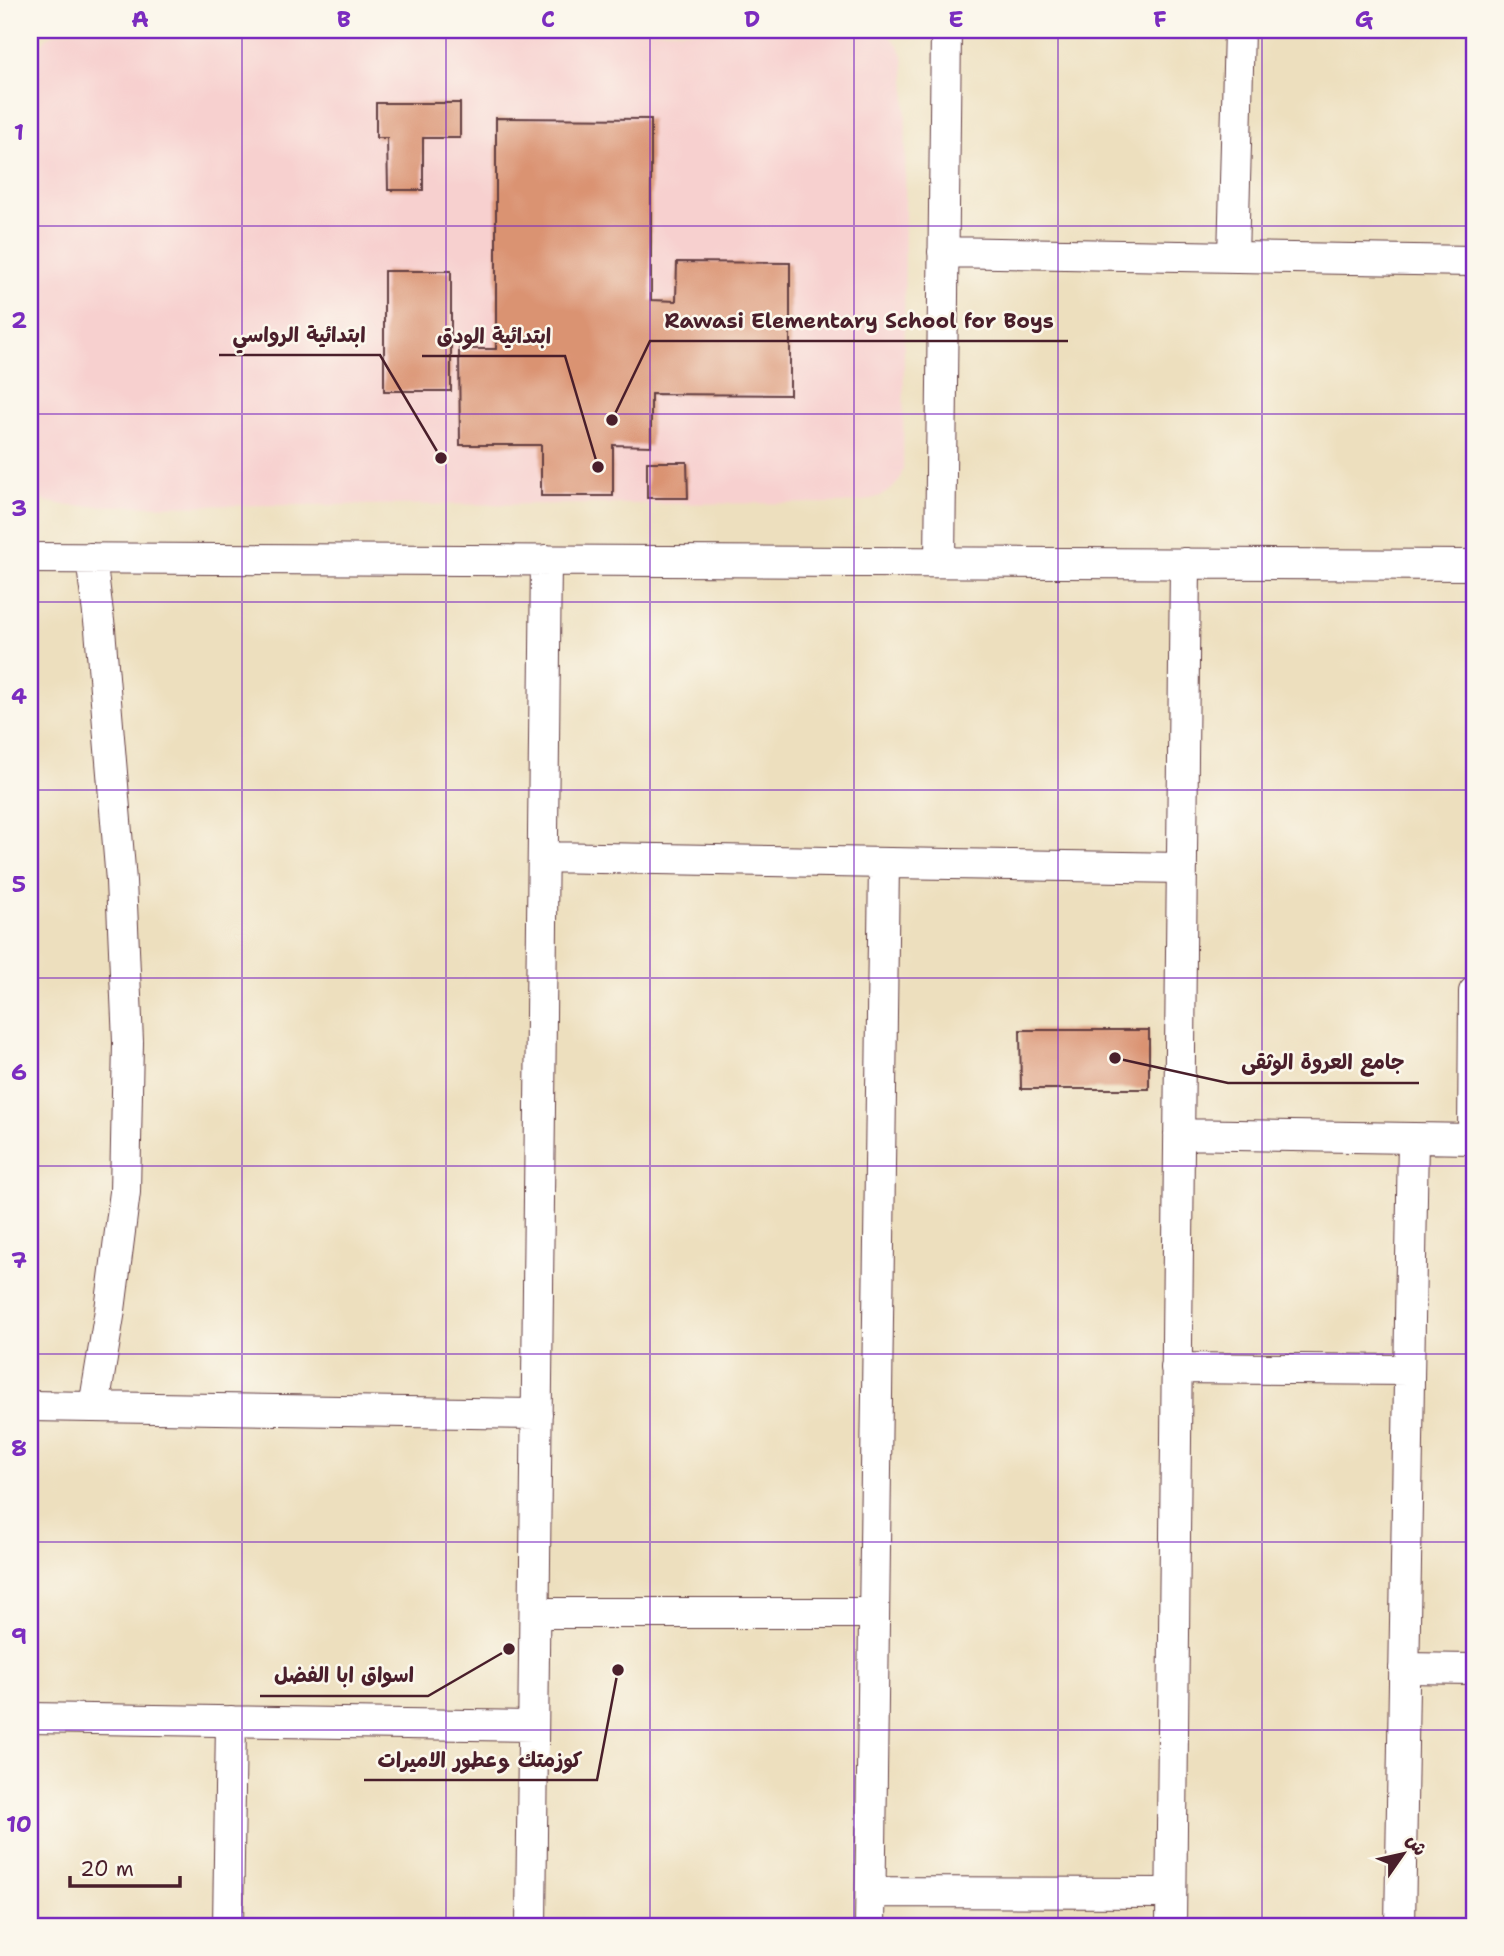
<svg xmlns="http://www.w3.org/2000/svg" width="1504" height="1956" font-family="'Shantell Sans','Playpen Sans Arabic',sans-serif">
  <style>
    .built { fill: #f7d0cf }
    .building { fill: #da9372 }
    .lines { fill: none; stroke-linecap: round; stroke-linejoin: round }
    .street-casing { stroke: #623c41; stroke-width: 32 }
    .street { stroke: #fff; stroke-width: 30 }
    .grid { fill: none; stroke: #7b2cbf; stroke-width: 2; stroke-opacity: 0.55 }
    .leader { fill: none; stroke: #4a1f2b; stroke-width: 2.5 }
    .callout-dot { fill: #4a1f2b; stroke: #fbf7ec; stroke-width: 2.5 }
    .callout-label { font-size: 21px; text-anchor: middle; font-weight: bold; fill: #4a1f2b; stroke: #fbf7ec; stroke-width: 5; stroke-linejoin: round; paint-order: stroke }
    .neatline { fill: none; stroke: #7b2cbf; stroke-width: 2.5 }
    .grid-label { font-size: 23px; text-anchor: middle; font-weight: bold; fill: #7b2cbf }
  </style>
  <rect width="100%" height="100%" fill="#fbf7ec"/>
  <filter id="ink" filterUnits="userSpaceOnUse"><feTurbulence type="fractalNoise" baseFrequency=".0143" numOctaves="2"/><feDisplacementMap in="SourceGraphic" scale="14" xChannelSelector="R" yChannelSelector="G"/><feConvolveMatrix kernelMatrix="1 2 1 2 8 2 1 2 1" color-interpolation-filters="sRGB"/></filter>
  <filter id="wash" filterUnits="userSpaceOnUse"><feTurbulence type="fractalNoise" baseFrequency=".00686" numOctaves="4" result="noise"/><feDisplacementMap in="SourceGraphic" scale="28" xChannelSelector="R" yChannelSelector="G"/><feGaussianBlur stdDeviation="1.57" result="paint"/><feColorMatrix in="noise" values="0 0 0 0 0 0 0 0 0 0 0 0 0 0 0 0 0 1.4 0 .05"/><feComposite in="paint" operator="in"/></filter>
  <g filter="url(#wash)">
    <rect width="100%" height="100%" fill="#eddfbe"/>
    <path class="built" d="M81 30 862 31 877 32 889 36 898 45 903 55 906 92 903 469 899 481 892 489 881 496 864 501 847 503 70 506 44 501 33 493 30 488V271L36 70 40 47 46 38 58 32Z"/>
    <g id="blocks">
      <path class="building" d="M376 103H460V138H423V190H388L387 138H376Z
        M496 118 651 119V300L676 301 677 262 790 263V395L651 394V446L613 445V496H541V445H460L459 349H496Z
        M384 271H451V391H384Z
        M647 462H687L688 498H647Z
        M1020 1030H1149V1089H1021Z"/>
    </g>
  </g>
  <g filter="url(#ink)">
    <use href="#blocks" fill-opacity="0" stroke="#623c41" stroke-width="2"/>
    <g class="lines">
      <g class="street-casing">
        <path id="street" d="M943 252 1474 261
          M1233 257 1239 30
          M30 558 1474 565
          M91 558 100 629 121 881 128 1042 125 1192 110 1310 94 1407
          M940 562 946 30
          M543 857 1182 868
          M1179 1134 1474 1139
          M1473 1139 1474 992
          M1176 1368 1409 1370
          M30 1406 537 1414
          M535 1613H874
          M1404 1668 1474 1669
          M30 1718 533 1726
          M871 1892 1171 1893
          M228 1926 231 1721
          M531 1926 546 560
          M870 1926 884 863
          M1171 1926 1185 563
          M1400 1926 1413 1138"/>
      </g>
      <use href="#street" class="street"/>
    </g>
  </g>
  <path class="grid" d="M242 30V1926M446 30V1926M650 30V1926M854 30V1926M1058 30V1926M1262 30V1926M30 226H1474M30 414H1474M30 602H1474M30 790H1474M30 978H1474M30 1166H1474M30 1354H1474M30 1542H1474M30 1730H1474"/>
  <path class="leader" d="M612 420L650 341H1068M441 458L380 355H219M598 467L565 356H422M1115 1058L1228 1083H1419M509 1649L428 1696H260M618 1670L597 1780H364"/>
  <g class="callout-dot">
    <circle cx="612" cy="420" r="7"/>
    <circle cx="441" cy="458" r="7"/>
    <circle cx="598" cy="467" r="7"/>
    <circle cx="1115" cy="1058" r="7"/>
    <circle cx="509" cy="1649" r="7"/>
    <circle cx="618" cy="1670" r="7"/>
  </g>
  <g class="callout-label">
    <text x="859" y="328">Rawasi Elementary School for Boys</text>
    <text x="299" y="342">ابتدائية الرواسي</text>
    <text x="494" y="343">ابتدائية الودق</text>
    <text x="1323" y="1069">جامع العروة الوثقى</text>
    <text x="344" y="1682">اسواق ابا الفضل</text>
    <text x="480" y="1767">كوزمتك وعطور الاميرات</text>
  </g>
  <rect width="1504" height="1956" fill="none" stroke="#fbf7ec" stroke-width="77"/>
  <g transform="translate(1403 1854) rotate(56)" stroke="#fbf7ec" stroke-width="5" paint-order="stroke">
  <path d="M0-5L12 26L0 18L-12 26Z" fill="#4a1f2b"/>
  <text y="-10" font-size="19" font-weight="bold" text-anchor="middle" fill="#4a1f2b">ش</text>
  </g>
  <path d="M70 1876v10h110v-10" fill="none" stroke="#4a1f2b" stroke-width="3.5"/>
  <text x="80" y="1876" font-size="21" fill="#4a1f2b" stroke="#fbf7ec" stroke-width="5" paint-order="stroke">20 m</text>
  <rect x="38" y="38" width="1428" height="1880" class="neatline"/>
  <g class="grid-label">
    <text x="140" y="27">A</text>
    <text x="344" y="27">B</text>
    <text x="548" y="27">C</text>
    <text x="752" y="27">D</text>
    <text x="956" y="27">E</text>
    <text x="1160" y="27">F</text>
    <text x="1364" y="27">G</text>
    <text x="19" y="140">1</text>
    <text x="19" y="328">2</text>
    <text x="19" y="516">3</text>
    <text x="19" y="704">4</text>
    <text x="19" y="892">5</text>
    <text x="19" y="1080">6</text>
    <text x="19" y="1268">7</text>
    <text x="19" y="1456">8</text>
    <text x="19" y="1644">9</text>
    <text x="19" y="1832">10</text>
  </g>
</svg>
